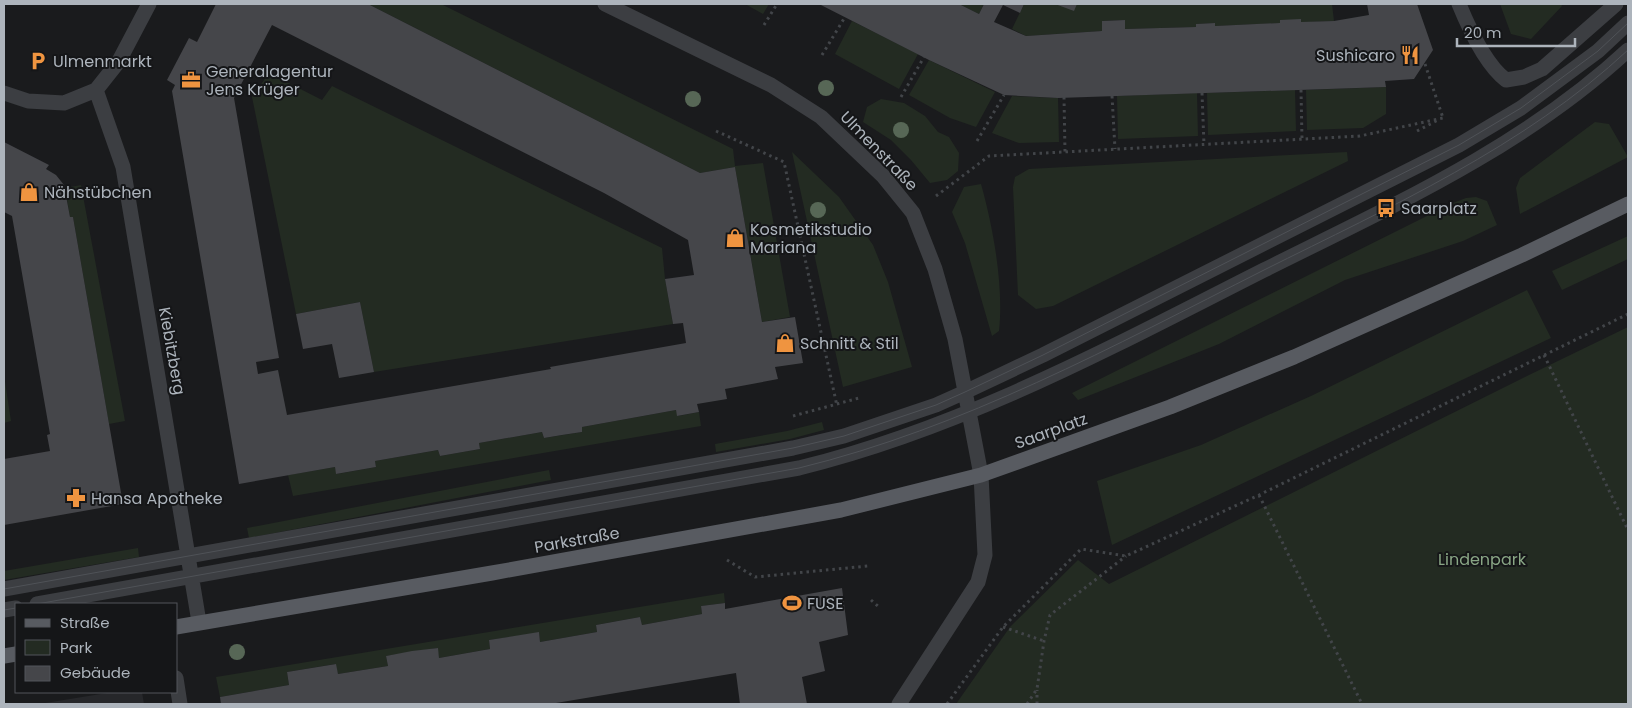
<svg xmlns="http://www.w3.org/2000/svg" width="1632" height="708" font-family="Poppins,sans-serif">
  <style>
    .built { fill: #26272a }
    .green { fill: #232b22 }
    .building { fill: #45464a; fill-rule: evenodd }
    .lines { fill: none; stroke-linecap: round; stroke-linejoin: round }
    .path { stroke: #424549; stroke-width: 3; stroke-dasharray: 2.5 4; stroke-linecap: butt }
    .minor { stroke: #3c3e42; stroke-width: 15 }
    .major { stroke: #585b61; stroke-width: 15 }
    .tram { stroke: #4f5257; stroke-width: 1 }
    .tree { fill: #576756 }
    .labels { text-anchor: middle; dominant-baseline: central; stroke-width: 4; stroke-linejoin: round; paint-order: stroke }
    .poi-label { font-size: 16px; fill: #adb4bc; stroke: #151618; text-anchor: start }
    .street-label { font-size: 16px; fill: #adb4bc; stroke: #151618 }
    .park-label { font-size: 16px; fill: #89a685; stroke: #151618 }
  </style>
  <rect width="100%" height="100%" fill="#1a1b1d"/>
  <path class="built" d="M113 692H142L144 704H39Z"/>
  <path class="green" d="M368 4H441L733 149 735 166 763 163 790 317 762 322 735 167 700 173Z
    M745 4H769L763 14Z
    M959 4H984L979 14Z
    M1024 4H1332L1334 21 1215 26V23L1196 24V27L1125 29 1124 20 1102 21V31L1026 36 1012 29Z
    M1500 4H1561L1562 6 1531 39 1511 34Z
    M852 21 918 54 899 89 835 54Z
    M929 60 995 92 976 127 950 118 909 95Z
    M269 73 322 100 332 86 662 248 665 279 673 324 374 372 360 302 296 314 252 97Z
    M1386 87V114L1363 128 1307 130 1306 90Z
    M1295 90 1296 131 1208 135 1207 93Z
    M1197 93 1198 136 1118 139 1117 96Z
    M1012 96 1058 98 1059 142 1019 143 992 133Z
    M881 99 904 103 925 116 938 132 949 137 959 153 958 171 947 180 930 183 911 160 891 140 863 122 867 107Z
    M1595 122 1609 124 1628 157 1520 214 1516 188 1520 178Z
    M792 152 839 197 873 245 888 282 912 367 843 387Z
    M1347 152 1348 161 1053 306 1036 309 1018 295 1013 187 1015 177 1029 169Z
    M981 184C993 226 1004 287 999 331L992 336 965 243 952 212 964 187Z
    M81 185 125 421 109 424 73 217H70L65 188Z
    M1476 197 1487 201 1497 225 1463 241 1345 280 1219 344 1078 400 1072 393 1453 203 1466 198Z
    M1628 236V259L1562 290 1552 271Z
    M1527 290 1551 338 1112 545 1097 481 1201 445 1311 396Z
    M1628 327V704H956L1010 627 1078 560 1109 584 1529 375Z
    M4 375 11 421 4 423Z
    M676 410 678 416 699 412 701 426 293 496 288 475 335 467 337 474 376 467 375 461 438 450 440 456 480 449 479 443 542 432 544 438 582 432V427Z
    M822 422 824 430 790 439 716 452 715 444 787 431Z
    M549 470 551 480 249 538 247 528Z
    M138 548 139 557 4 580V571Z
    M724 593 725 603 701 606 702 614 642 625 640 617 596 625 597 632 540 642 539 633 489 640 490 649 439 658 437 648 386 656 388 666 338 674 335 664 287 672 289 685 220 697 216 677Z"/>
  <path class="building" d="M216 4H368L700 173 735 167 762 322 795 317 803 363 775 367 778 379 725 389 727 399 697 404 699 412 677 416 676 410 582 427V432L562 435 544 438 542 432 479 443 480 449 440 456 438 450 375 461 376 467 336 474 335 467 239 484 172 91 175 85 167 80 189 38 197 42ZM272 25 604 193 688 240 694 275 665 279 673 324 683 323 686 343 550 367 551 369 287 415 278 370 258 374 256 362 279 358 234 98Z
    M819 4H959L979 14 984 4H1024L1020 13 1003 5 994 22 1026 36 1102 31V21L1125 20V29L1196 27V24L1215 23V26L1280 23V20L1301 19V22L1334 21 1369 15 1367 4H1417L1433 50 1414 79 1385 81 1386 87 1058 98 1004 95 929 60Z
    M1055 4H1077L1074 11Z
    M4 142 49 165 46 169 56 175 64 185 70 217H73L123 504 4 525V459L50 451 47 435 50 434 12 216 4 212Z
    M360 302 374 372 339 378 332 344 303 349 296 314Z
    M842 588 848 635 819 642 825 671 802 677 807 704H740L736 673 550 704H221L220 697 289 685 287 672 336 664 338 674 388 666 386 656 412 651 438 648 439 658 490 649 489 640 539 632 540 642 597 632 596 625 640 617 642 625 702 614 701 606 725 603V609Z"/>
  <g class="lines">
    <path class="path" d="M764 25 777 4
      M822 55 845 17
      M1425 64 1443 118
      M1301 90 1302 139
      M1202 93 1204 145
      M1112 96 1115 149
      M901 97 924 57
      M1064 97 1065 152
      M716 131 784 162 837 406
      M1417 131 1438 120
      M977 141 1004 95
      M936 196 989 156 1360 136 1443 118
      M1544 355 1628 530
      M793 416 859 398
      M1259 495 1362 704
      M727 560 755 577 868 566
      M871 600 880 608
      M1003 627 1044 641
      M947 704 1003 627 1081 549 1126 556 1259 495 1628 314
      M1027 704 1037 689 1044 641 1050 615 1126 556
      M1037 704V690"/>
    <path class="minor" d="M605 4 771 85 821 117 883 176 913 213 935 269 955 339 981 475 985 555 978 582 899 704
      M1459 4C1468 26 1486 65 1506 80L1524 77 1542 69 1616 4
      M96 90 123 167 199 622
      M4 93 28 101 64 103 96 90 119 61 149 4
      M4 589 793 448 844 436 936 405 965 392 1043 355 1459 145 1521 108 1598 51 1628 23
      M37 604 799 468C963 428 1114 346 1264 270 1390 207 1524 147 1628 50
      M4 610 16 608
      M176 678 180 704"/>
    <path class="major" d="M176 627 492 573 841 510 981 475 1170 407 1294 357 1522 255 1628 204
      M4 656 16 654"/>
    <path class="tram" d="M4 589 793 448 844 436 936 405 965 392 1043 355 1459 145 1521 108 1598 51 1628 23
      M37 604 799 468C963 428 1114 346 1264 270 1390 207 1524 147 1628 50
      M4 610 16 608"/>
  </g>
  <g class="tree">
    <circle cx="826" cy="88" r="8"/>
    <circle cx="693" cy="99" r="8"/>
    <circle cx="901" cy="130" r="8"/>
    <circle cx="818" cy="210" r="8"/>
    <circle cx="237" cy="652" r="8"/>
  </g>
  <defs>
    <g id="restaurant-bare" transform="scale(1.5)"><path d="M-5-6h1v4h1v-4h1v4h1v-4h1v5L-1.5 .5V6h-2V.5L-5-1ZM5-6V6H3V1.5H1.5Q1.5-4 5-6Z" fill="#ef9440" stroke="#151618" stroke-width="2.5" paint-order="stroke"/></g>
    <g id="parking-bare" transform="scale(1.5)"><path d="M-3.5-5.5H1a3.5 3.5 0 0 1 0 7H-1V5.5H-3.5ZM-1-3.4V-.6H.8a1.4 1.4 0 0 0 0-2.8Z" fill="#ef9440" stroke="#151618" stroke-width="2.5" paint-order="stroke"/></g>
    <g id="office-bare" transform="scale(1.5)"><path d="M-6-3h4V-5.5h4V-3h4V5H-6ZM-1-4.5V-3h2v-1.5ZM-6 0V1H6V0Z" fill="#ef9440" stroke="#151618" stroke-width="2.5" paint-order="stroke"/></g>
    <g id="shop-bare" transform="scale(1.5)"><path d="M-5-2.5h2.3a2.7 3.5 0 0 1 5.4 0H5L5.5 6h-11ZM-1.5-2.5h3a1.5 2.3 0 0 0-3 0Z" fill="#ef9440" stroke="#151618" stroke-width="2.5" paint-order="stroke"/></g>
    <g id="bus-bare" transform="scale(1.5)"><path d="M-5-6H5V4H4V6H2V4H-2V6H-4V4H-5ZM-3.5-4V0h7V-4ZM-3.5 1.2v1.5H-2V1.2ZM2 1.2v1.5H3.5V1.2Z" fill="#ef9440" stroke="#151618" stroke-width="2.5" paint-order="stroke"/></g>
    <g id="pharmacy-bare" transform="scale(1.5)"><path d="M-2-6h4v4h4v4h-4v4h-4v-4h-4v-4h4Z" fill="#ef9440" stroke="#151618" stroke-width="2.5" paint-order="stroke"/></g>
    <g id="stadium-bare" transform="scale(1.5)"><path d="M0-5a6.5 5 0 1 0 0 10a6.5 5 0 1 0 0-10ZM-3.5-1.8h7v3.6h-7Z" fill="#ef9440" stroke="#151618" stroke-width="2.5" paint-order="stroke"/></g>
  </defs>
  <g fill-rule="evenodd">
    <use href="#restaurant-bare" x="1410" y="55"/>
    <use href="#parking-bare" x="38" y="61"/>
    <use href="#office-bare" x="191" y="80"/>
    <use href="#shop-bare" x="29" y="192"/>
    <use href="#bus-bare" x="1386" y="208"/>
    <use href="#shop-bare" x="735" y="238"/>
    <use href="#shop-bare" x="785" y="343"/>
    <use href="#pharmacy-bare" x="76" y="498"/>
    <use href="#stadium-bare" x="792" y="603"/>
  </g>
  <g class="labels">
    <g class="poi-label">
      <text x="1395" y="55" text-anchor="end">Sushicaro</text>
      <text x="53" y="61">Ulmenmarkt</text>
      <text x="206" y="71">Generalagentur<tspan x="206" dy="18">Jens Krüger</tspan></text>
      <text x="44" y="192">Nähstübchen</text>
      <text x="1401" y="208">Saarplatz</text>
      <text x="750" y="229">Kosmetikstudio<tspan x="750" dy="18">Mariana</tspan></text>
      <text x="800" y="343">Schnitt &amp; Stil</text>
      <text x="91" y="498">Hansa Apotheke</text>
      <text x="807" y="603">FUSE</text>
    </g>
    <g class="street-label">
      <text transform="translate(879 151) rotate(46)">Ulmenstraße</text>
      <text transform="translate(172 351) rotate(80)">Kiebitzberg</text>
      <text transform="translate(1051 431) rotate(-20)">Saarplatz</text>
      <text transform="translate(577 540) rotate(-10)">Parkstraße</text>
    </g>
    <g class="park-label">
      <text x="1482" y="559">Lindenpark</text>
    </g>
  </g>
  <rect width="1632" height="708" fill="none" stroke="#adb4bc" stroke-width="10"/>
  <rect x="15" y="603" width="162" height="90" fill="#151618" stroke="#52555a"/>
  <rect x="25" y="619" width="25" height="8" fill="#585b61" stroke="#52555a"/>
  <text x="60" y="628" font-size="15" fill="#adb4bc">Straße</text>
  <rect x="25" y="640" width="25" height="15" fill="#232b22" stroke="#52555a"/>
  <text x="60" y="653" font-size="15" fill="#adb4bc">Park</text>
  <rect x="25" y="666" width="25" height="15" fill="#45464a" stroke="#52555a"/>
  <text x="60" y="678" font-size="15" fill="#adb4bc">Gebäude</text>
  <path d="M1457 38v8h118v-8" fill="none" stroke="#adb4bc" stroke-width="2.5"/>
  <text x="1464" y="38" font-size="15" fill="#adb4bc" stroke="#151618" stroke-width="4" paint-order="stroke">20 m</text>
</svg>
